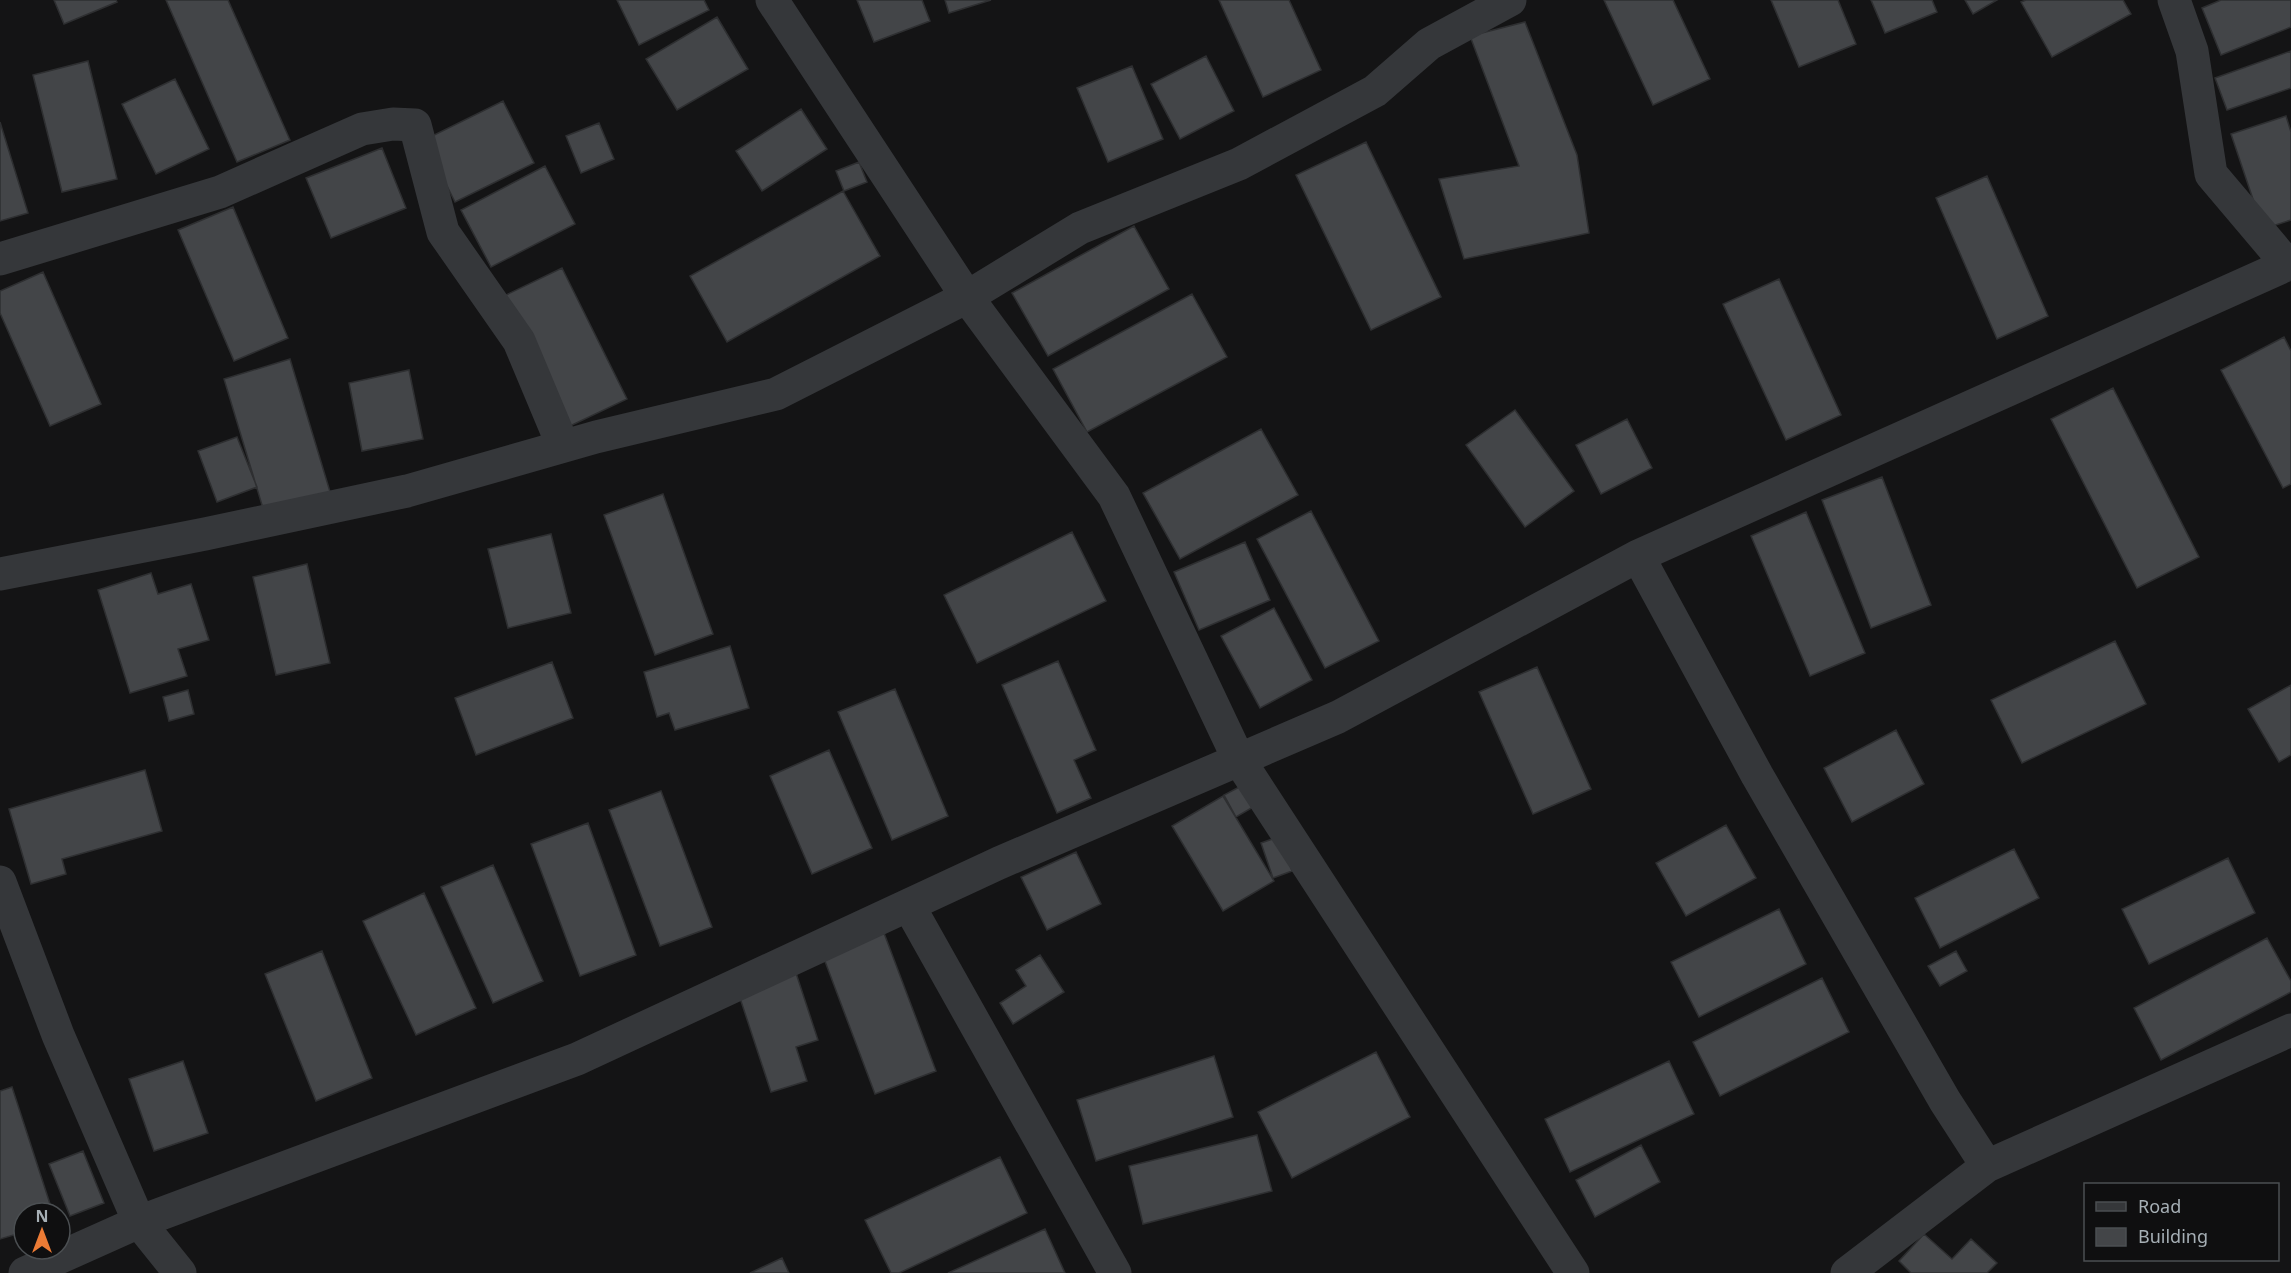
<svg xmlns="http://www.w3.org/2000/svg" width="2291" height="1273" font-family="'Noto Sans',sans-serif">
  <style>
    .building { fill: #434548; stroke: #2e2f31; stroke-width: 1.5 }
    .lines { fill: none; stroke-linecap: round; stroke-linejoin: round }
    .minor { stroke: #35373a; stroke-width: 33 }
  </style>
  <rect width="100%" height="100%" fill="#141415"/>
  <path class="building" d="M54 0H116L117 2 64 24Z
    M166 0H228L290 140 237 162Z
    M617 0H704L709 10 639 45Z
    M857 0H922L930 21 874 42Z
    M945 0H991L949 13Z
    M1219 0H1289L1321 70 1263 97Z
    M1604 0H1673L1710 79 1653 105Z
    M1771 0H1838L1856 44 1799 67Z
    M1871 0H1932L1937 12 1885 33Z
    M1965 0H1997L1973 14Z
    M2026 0H2123L2131 14 2052 57 2021 2Z
    M2221 0H2291V27L2221 55 2202 8Z
    M717 17 748 69 677 110 646 59Z
    M1525 22 1577 155 1589 233 1464 259 1439 179 1519 166 1470 36Z
    M2291 51V88L2227 110 2215 78Z
    M1206 56 1234 111 1180 139 1151 84Z
    M88 61 117 179 62 192 33 75Z
    M1132 66 1163 139 1108 162 1077 88Z
    M175 79 209 149 156 174 122 104Z
    M503 101 534 163 455 202 424 140Z
    M801 109 827 149 762 191 736 151Z
    M2286 116 2291 132V220L2263 229 2231 134Z
    M0 122 28 213 0 221Z
    M599 123 614 159 581 173 566 136Z
    M1366 142 1441 297 1371 330 1296 175Z
    M382 148 406 208 331 238 306 178Z
    M859 162 867 182 844 191 836 171Z
    M545 166 575 224 491 267 461 210Z
    M1987 176 2048 316 1997 339 1936 198Z
    M843 191 880 256 727 342 690 276Z
    M233 207 288 338 234 361 178 230Z
    M1134 226 1169 289 1048 356 1012 293Z
    M562 268 627 399 570 426 506 295Z
    M43 272 101 404 50 426 0 313V291Z
    M1779 279 1841 415 1786 440 1723 304Z
    M1192 294 1227 357 1087 432 1053 369Z
    M2284 337 2291 351V484L2283 488 2221 370Z
    M290 359 331 495 265 515 224 379Z
    M409 370 423 439 362 451 349 383Z
    M2113 388 2199 557 2137 588 2051 419Z
    M1515 410 1574 491 1525 527 1466 445Z
    M1627 419 1652 468 1601 494 1576 445Z
    M1261 429 1298 495 1180 559 1143 493Z
    M237 437 257 487 217 502 198 451Z
    M1882 477 1931 605 1871 628 1822 500Z
    M663 494 713 634 655 655 604 515Z
    M1311 511 1379 641 1325 668 1257 539Z
    M1806 512 1865 653 1810 676 1751 536Z
    M1072 532 1106 601 977 663 944 595Z
    M551 534 571 613 508 628 488 549Z
    M1245 542 1270 600 1199 630 1174 572Z
    M307 564 330 663 276 675 253 577Z
    M151 573 158 594 191 584 209 640 178 649 187 676 130 693 98 590Z
    M1274 608 1312 680 1260 708 1221 636Z
    M2115 641 2146 704 2022 763 1991 700Z
    M730 646 749 708 675 730 669 713 657 717 644 672Z
    M1058 661 1096 750 1074 760 1091 798 1057 813 1002 685Z
    M552 662 573 718 476 755 455 698Z
    M1537 667 1591 789 1533 814 1479 692Z
    M2291 685V755L2279 762 2248 709Z
    M895 689 948 816 892 840 838 712Z
    M188 690 194 714 169 721 163 697Z
    M1896 730 1924 784 1852 822 1824 768Z
    M829 750 872 848 812 874 770 776Z
    M145 770 162 831 62 859 66 874 31 884 9 809Z
    M1243 785 1255 806 1236 817 1224 795Z
    M661 791 712 927 660 946 609 810Z
    M1223 796 1274 881 1223 911 1172 826Z
    M588 823 636 955 580 976 531 844Z
    M1726 825 1756 878 1686 916 1656 863Z
    M1281 836 1292 871 1273 878 1261 843Z
    M2014 849 2039 898 1940 948 1915 898Z
    M1076 852 1101 904 1047 930 1021 877Z
    M2228 858 2255 913 2149 964 2122 909Z
    M493 865 543 981 493 1003 441 887Z
    M424 893 476 1008 416 1035 363 921Z
    M1779 909 1806 964 1699 1017 1671 962Z
    M884 933 936 1071 875 1094 823 956Z
    M2267 938 2291 981V992L2161 1060 2134 1008Z
    M322 951 372 1078 316 1101 265 974Z
    M1956 951 1967 971 1940 986 1928 966Z
    M1040 955 1064 992 1013 1024 1000 1003 1026 986 1016 970Z
    M795 970 818 1040 796 1047 807 1081 771 1092 737 989Z
    M1822 978 1849 1032 1720 1096 1693 1042Z
    M1376 1052 1410 1117 1292 1178 1258 1112Z
    M1214 1056 1233 1117 1096 1161 1077 1100Z
    M183 1061 208 1133 154 1151 129 1079Z
    M1669 1061 1694 1114 1570 1172 1545 1119Z
    M12 1087 53 1213H24V1232L0 1239V1091Z
    M1257 1135 1272 1191 1143 1224 1129 1166Z
    M1641 1145 1660 1182 1595 1217 1576 1180Z
    M83 1151 104 1203 70 1216 49 1164Z
    M1000 1157 1027 1213 899 1273H891L865 1220Z
    M1045 1229 1065 1273H948Z
    M1924 1234 1952 1259 1971 1239 1997 1263 1987 1273H1911L1899 1261Z
    M782 1258 789 1273H750Z"/>
  <g class="lines">
    <path class="minor" d="M772 0 967 297 1114 496 1238 758 1573 1273
      M2174 0 2192 51 2211 174 2287 264
      M0 259 220 192 362 129 393 124 415 125 443 232 519 341 563 446
      M1638 556 1757 775 1945 1101 1987 1166
      M0 574 205 534 407 491 596 437 776 394 967 297 1080 228 1239 164 1375 91 1429 44 1510 0
      M0 882 58 1035 139 1222 180 1273
      M909 906 1115 1273
      M25 1273 139 1222 577 1059 999 863 1338 717 1638 556 2291 263
      M1847 1273 1987 1166 2291 1030"/>
  </g>
  <rect x="2084" y="1183" width="195" height="78" fill="#0f0f10" stroke="#4b4f52" stroke-width="1.5"/>
  <rect x="2096" y="1202" width="30" height="9" fill="#35373a" stroke="#4b4f52" stroke-width="1.5"/>
  <text x="2138" y="1213" font-size="18" fill="#a6afb5">Road</text>
  <rect x="2096" y="1228" width="30" height="18" fill="#434548" stroke="#4b4f52" stroke-width="1.5"/>
  <text x="2138" y="1243" font-size="18" fill="#a6afb5">Building</text>
  <g transform="translate(42 1231)"><circle r="28" fill="#0f0f10" stroke="#4b4f52" stroke-width="1.5"/>
  <path d="M0-4.5L10 22L0 15L-10 22Z" fill="#ec7b35"/>
  <text y="-9" font-size="16" font-weight="bold" text-anchor="middle" fill="#a6afb5">N</text>
  </g>
</svg>
